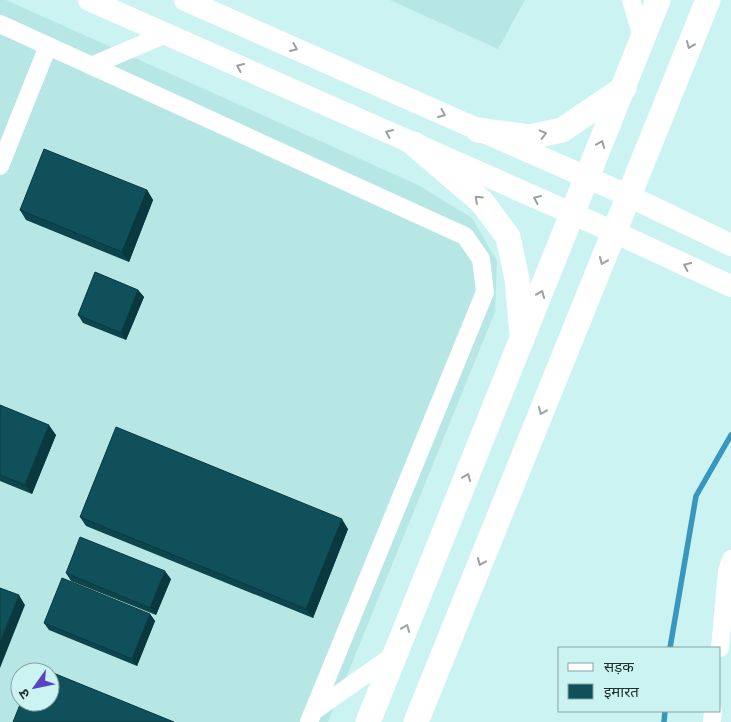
<svg xmlns="http://www.w3.org/2000/svg" width="731" height="722" font-family="'DM Sans','Noto Sans Devanagari',sans-serif">
  <style>
    .built { fill: #b6e7e4; fill-rule: evenodd }
    .lines { fill: none; stroke-linecap: round; stroke-linejoin: round }
    .stream { stroke: #3797be; stroke-width: 5.5 }
    .minor { stroke: #fff; stroke-width: 18 }
    .tertiary { stroke: #fff; stroke-width: 22 }
    .secondary { stroke: #fff; stroke-width: 25 }
    .wall { fill: #0d454d }
    .shaded-wall { fill: #0a383f }
    .building { fill: #0f505a; stroke: #0a383f }
    .oneway { stroke: #9ba2a1 }
  </style>
  <rect width="100%" height="100%" fill="#cbf3f1"/>
  <path class="built" d="M0 0H6L418 185 472 218 497 261 495 312 328 722H0ZM20 672H50V702H20Z
    M390 0H525L498 49Z"/>
  <g class="lines">
    <path class="stream" d="M670 648 696 496 731 435
      M664 722 665 711"/>
    <path class="minor" d="M631 0 643 40
      M0 24 465 236 481 259 485 292 309 722
      M91 66 166 34
      M0 166 48 46
      M720 648 727 571 731 559
      M314 711 395 654
      M712 722 713 711"/>
    <path class="tertiary" d="M89 0 614 232 731 286
      M185 0 629 196 731 245"/>
    <path class="secondary" d="M478 130 530 137 562 130 624 88
      M414 144 482 202 508 237 517 279 522 335
      M368 722 658 0
      M416 722 708 0"/>
  </g>
  <path class="wall" d="M147 190 153 200 129 262 26 220 20 210Z
    M138 290 144 297 126 340 83 323 78 315Z
    M0 405 56 435 32 494 0 481Z
    M80 517 348 529 313 618 86 526Z
    M66 573 171 579 156 615 71 581Z
    M150 614 155 621 137 666 49 630 44 623Z"/>
  <path class="shaded-wall" d="M147 190 153 200 129 262 122 252Z
    M138 290 144 297 126 340 121 333Z
    M49 425 56 435 32 494 25 485Z
    M342 519 348 529 313 618 306 609Z
    M165 571 171 579 156 615 150 608Z
    M19 595 25 605 0 668V642Z
    M150 614 155 621 137 666 132 659Z"/>
  <path class="building" d="M44 149 147 190 122 252 20 210Z
    M95 272 138 290 121 333 78 315Z
    M0 405 49 425 25 485 0 475Z
    M116 427 342 519 306 609 80 517Z
    M80 537 165 571 150 608 66 573Z
    M62 578 150 614 132 659 44 623Z
    M0 588 19 595 0 642Z
    M36 666 174 722H13L21 702H50V672H33Z"/>
  <defs><path id="oneway-chevron" d="M-2-3.5L2.5 0L-2 3.5" fill="none" stroke-width="1.6" stroke-linecap="round" stroke-linejoin="round" transform="scale(1.25)"/></defs>
  <g class="oneway">
    <use href="#oneway-chevron" transform="translate(690 45) rotate(112)"/>
    <use href="#oneway-chevron" transform="translate(294 48) rotate(24)"/>
    <use href="#oneway-chevron" transform="translate(240 67) rotate(-156)"/>
    <use href="#oneway-chevron" transform="translate(442 114) rotate(24)"/>
    <use href="#oneway-chevron" transform="translate(389 133) rotate(-156)"/>
    <use href="#oneway-chevron" transform="translate(543 134) rotate(-14)"/>
    <use href="#oneway-chevron" transform="translate(601 144) rotate(-68)"/>
    <use href="#oneway-chevron" transform="translate(478 199) rotate(-137)"/>
    <use href="#oneway-chevron" transform="translate(537 199) rotate(-156)"/>
    <use href="#oneway-chevron" transform="translate(603 261) rotate(112)"/>
    <use href="#oneway-chevron" transform="translate(687 266) rotate(-155)"/>
    <use href="#oneway-chevron" transform="translate(541 294) rotate(-68)"/>
    <use href="#oneway-chevron" transform="translate(542 411) rotate(112)"/>
    <use href="#oneway-chevron" transform="translate(467 477) rotate(-68)"/>
    <use href="#oneway-chevron" transform="translate(481 562) rotate(112)"/>
    <use href="#oneway-chevron" transform="translate(406 628) rotate(-68)"/>
  </g>
  <rect x="558" y="647" width="162" height="65" fill="#cbf3f1" stroke="#87a5a3"/>
  <rect x="568" y="663" width="25" height="8" fill="#ffffff" stroke="#87a5a3"/>
  <text x="604" y="672" font-size="15" fill="#21302f">सड़क</text>
  <rect x="568" y="684" width="25" height="15" fill="#0f505a" stroke="#87a5a3"/>
  <text x="604" y="697" font-size="15" fill="#21302f">इमारत</text>
  <g transform="translate(35 687) rotate(237)"><circle r="24" fill="#cbf3f1" stroke="#87a5a3"/>
  <path d="M0-4L9 19L0 12L-9 19Z" fill="#5945bd"/>
  <text y="-8" font-size="14" font-weight="bold" text-anchor="middle" fill="#21302f">उ</text>
  </g>
</svg>
